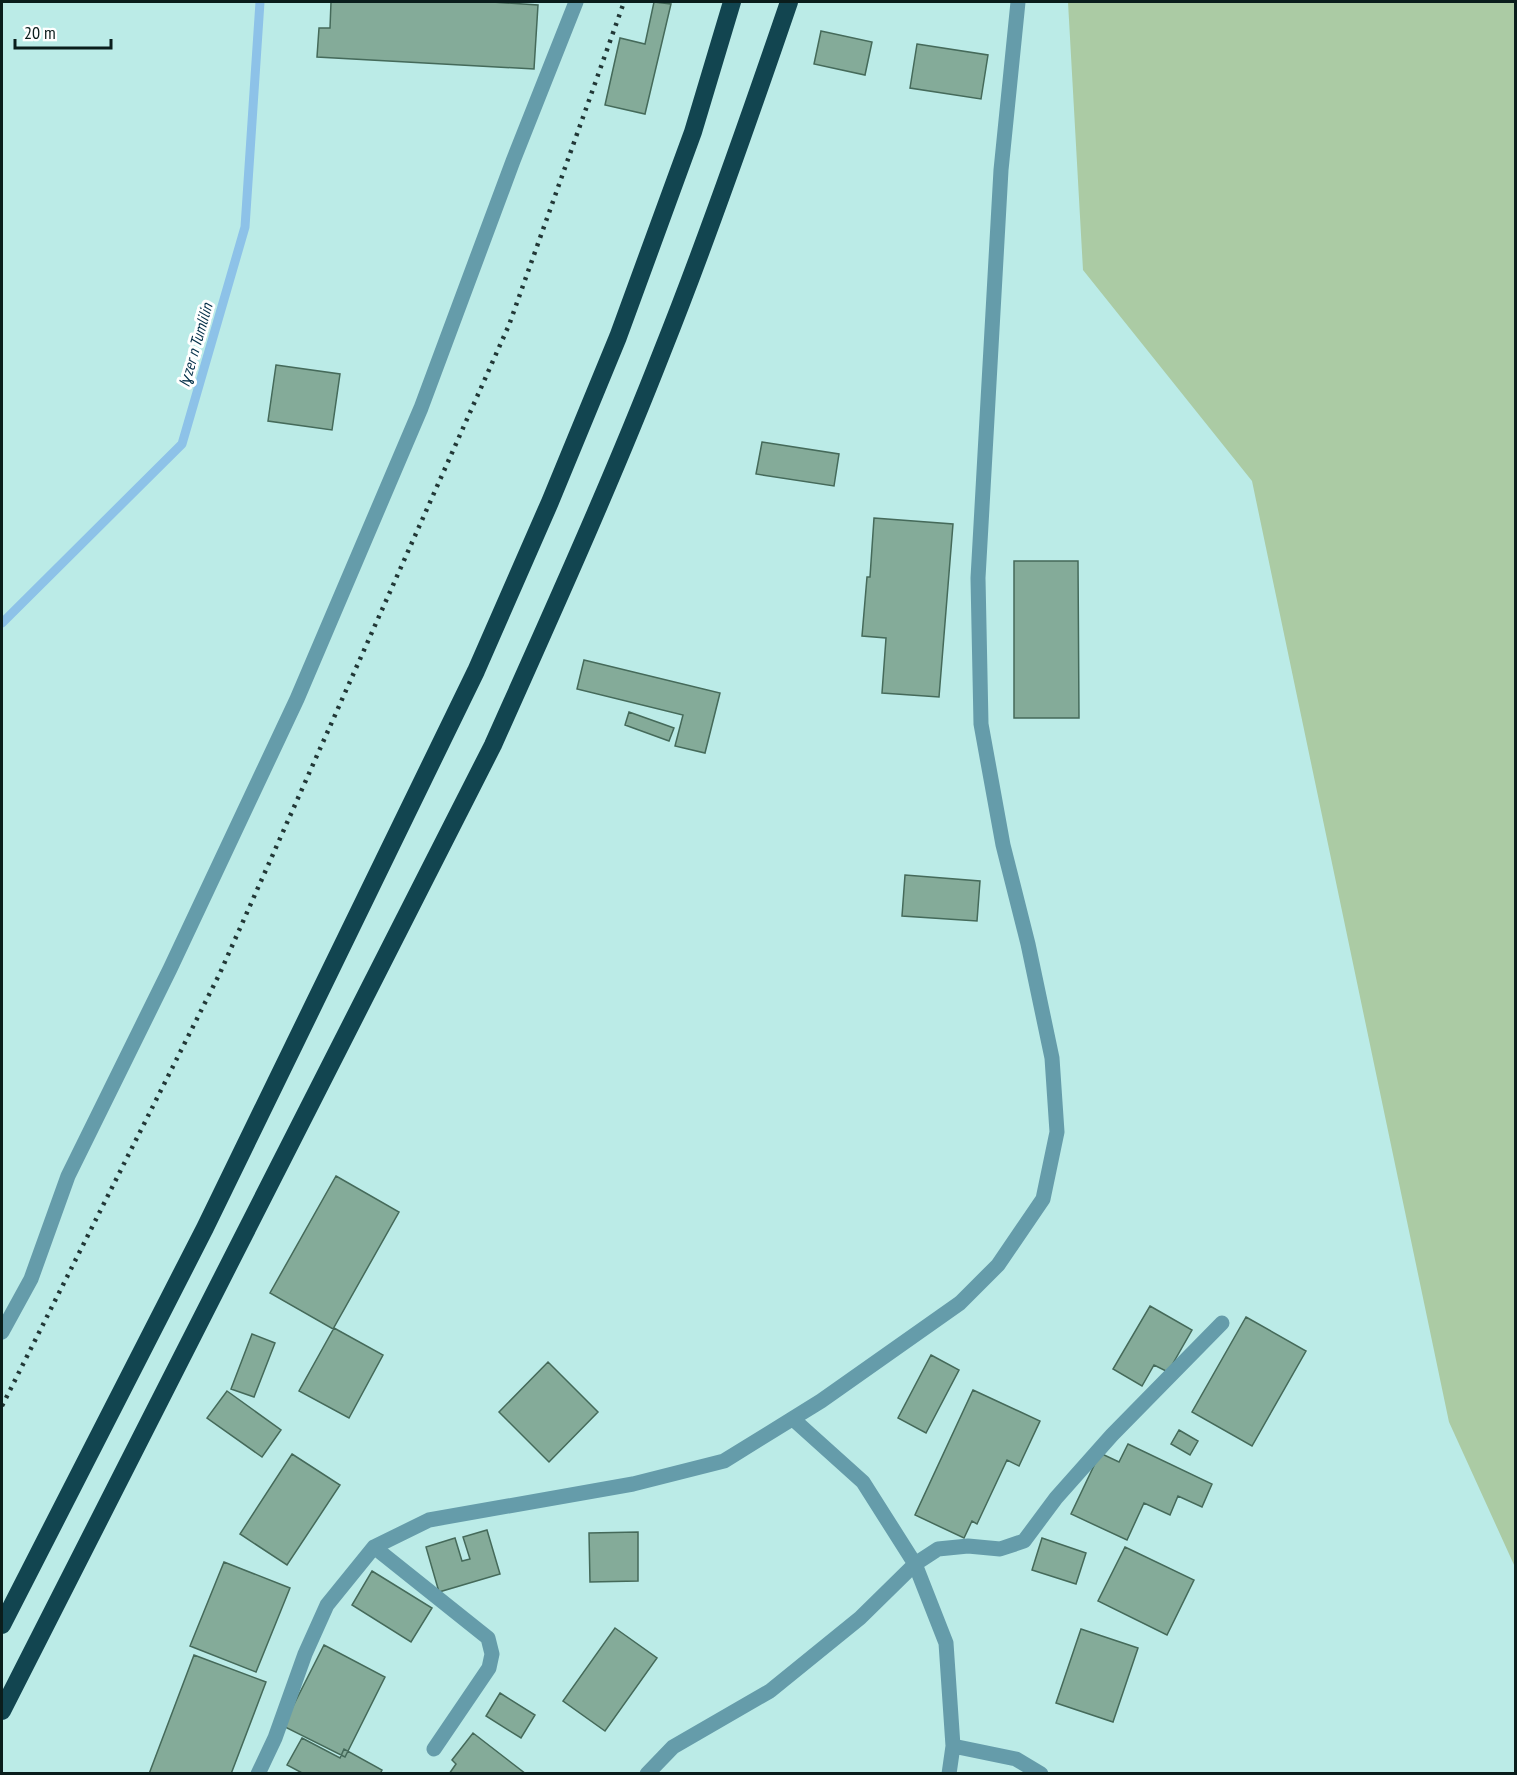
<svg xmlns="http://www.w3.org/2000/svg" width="1517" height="1775" font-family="'PT Sans Narrow',sans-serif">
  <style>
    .green { fill: #abcba4 }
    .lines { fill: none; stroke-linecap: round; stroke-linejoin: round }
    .stream { stroke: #8dc2e8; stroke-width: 9 }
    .building { fill: #84ab99; stroke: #456a5a; stroke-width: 1.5 }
    .minor { stroke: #659caa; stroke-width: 15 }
    .highway { stroke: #124550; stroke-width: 18 }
    .rail { stroke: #213736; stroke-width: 4.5; stroke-dasharray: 3 6; stroke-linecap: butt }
    .labels { text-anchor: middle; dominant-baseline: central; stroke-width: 6; stroke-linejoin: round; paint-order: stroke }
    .water-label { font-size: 16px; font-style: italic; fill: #043049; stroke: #fff }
  </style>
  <rect width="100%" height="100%" fill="#bbebe7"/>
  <path class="green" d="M1068 2H1515V1567L1449 1422 1252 481 1083 270Z"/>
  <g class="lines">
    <path class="stream" d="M2 623 182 444 245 227 260 2"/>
  </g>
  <path class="building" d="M331 2H492L538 5 534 69 317 57 319 28H330Z
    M654 2 671 4 645 114 605 105 620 38 645 44Z
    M821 31 872 42 865 75 814 64Z
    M917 44 988 55 981 99 910 88Z
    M276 365 340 374 332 430 268 421Z
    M762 442 839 454 834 486 756 474Z
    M874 518 953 524 939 697 882 693 886 638 862 636 867 577H870Z
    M1014 561H1078L1079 718H1014Z
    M584 660 720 693 705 753 675 746 683 715 577 689Z
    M629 712 674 728 669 741 625 725Z
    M905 875 980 881 977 921 902 916Z
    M336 1176 399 1212 333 1329 270 1293Z
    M1150 1306 1192 1330 1168 1372 1154 1365 1142 1386 1113 1369Z
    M1246 1317 1306 1351 1252 1446 1192 1412Z
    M334 1328 383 1355 349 1418 299 1391Z
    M252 1334 275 1343 254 1397 231 1389Z
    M931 1355 959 1370 926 1433 898 1418Z
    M548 1362 598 1412 549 1462 499 1412Z
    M973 1390 1040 1421 1019 1466 1007 1460 977 1524 972 1521 964 1538 915 1515Z
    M227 1391 281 1430 262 1457 207 1418Z
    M1179 1430 1198 1441 1190 1455 1171 1444Z
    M1128 1444 1212 1484 1202 1507 1178 1496 1170 1515 1144 1503 1127 1540 1071 1514 1100 1453 1119 1462Z
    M292 1454 340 1485 287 1565 240 1534Z
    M487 1530 500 1574 439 1592 426 1547 455 1538 462 1561 470 1559 463 1537Z
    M638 1532V1581L590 1582 589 1533Z
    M1042 1538 1086 1553 1076 1584 1032 1570Z
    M1125 1547 1194 1580 1167 1635 1098 1601Z
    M224 1562 290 1588 256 1672 190 1646Z
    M372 1571 432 1608 411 1642 352 1605Z
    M615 1628 657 1658 605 1731 563 1701Z
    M1081 1629 1138 1648 1113 1722 1056 1703Z
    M324 1645 385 1677 345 1757 283 1726Z
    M194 1655 266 1682 231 1774H149Z
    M500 1693 535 1715 521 1738 486 1716Z
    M473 1733 526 1774H449L456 1764 452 1760Z
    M302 1738 340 1758 344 1749 382 1770 380 1774H304L287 1765Z"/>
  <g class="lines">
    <path class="minor" d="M2 1332 31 1279 68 1176 170 969 297 699 421 408 513 161 576 2
      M793 1419 863 1482 915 1564 946 1643 953 1746 949 1774
      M374 1547 488 1638 492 1654 489 1668 434 1749
      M953 1746 1016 1759 1041 1774
      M258 1774 275 1738 305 1654 327 1605 374 1547 429 1520 633 1484 724 1461 821 1401 960 1303 998 1265 1043 1199 1057 1132 1052 1058 1028 944 1003 845 981 724 978 578 1001 170 1018 2
      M647 1774 673 1747 770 1691 860 1618 915 1564 938 1549 968 1546 1000 1549 1024 1541 1056 1498 1112 1435 1222 1323"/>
    <path class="highway" d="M2 1625 205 1228 476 671 550 502 618 337 693 132 732 2
      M2 1711 493 745C551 615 610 485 662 352 708 237 749 119 789 2"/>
    <path class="rail" d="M2 1406 220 973 509 325 624 2"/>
  </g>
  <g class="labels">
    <g class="water-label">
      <text transform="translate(195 345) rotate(-74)">Iɣzer n Tumlilin</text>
    </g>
  </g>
  <rect width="1517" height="1775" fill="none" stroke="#0a1d1c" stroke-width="6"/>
  <path d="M15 39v9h96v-9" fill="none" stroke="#0a1d1c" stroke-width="3"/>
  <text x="24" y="39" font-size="18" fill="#0a1d1c" stroke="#ffffff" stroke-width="4.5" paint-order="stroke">20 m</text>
</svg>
